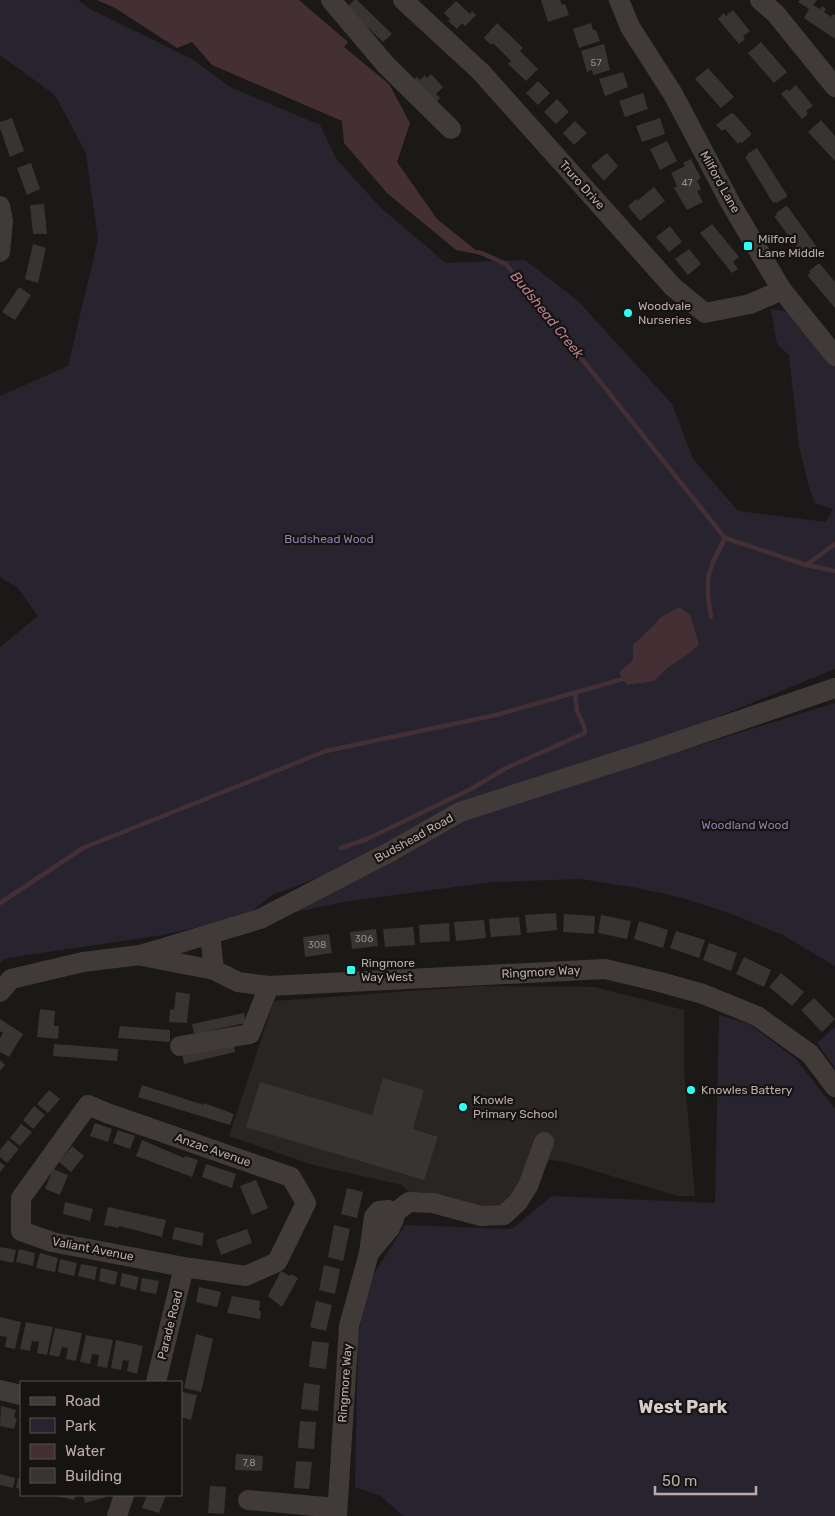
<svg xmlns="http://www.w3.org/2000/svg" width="835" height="1516" font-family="Rubik,sans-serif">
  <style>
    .built { fill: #282524 }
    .green { fill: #28242f }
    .water { fill: #432f34 }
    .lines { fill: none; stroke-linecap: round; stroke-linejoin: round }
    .stream { stroke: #432f34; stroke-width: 4.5 }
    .building { fill: #373433 }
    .minor { stroke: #403a39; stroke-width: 20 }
    .poi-dot { fill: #2dfff2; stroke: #161413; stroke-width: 2 }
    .labels { text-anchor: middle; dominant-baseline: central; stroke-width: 4.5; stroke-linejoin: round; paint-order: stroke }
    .number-label { font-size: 10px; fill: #9b8c8c }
    .street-label { font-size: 12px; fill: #bcaaaa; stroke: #161413 }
    .poi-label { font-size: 12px; fill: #bcaaaa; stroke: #161413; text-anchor: start }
    .park-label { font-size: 12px; fill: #8d7fa9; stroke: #161413 }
    .water-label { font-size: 14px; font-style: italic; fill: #ba7e8d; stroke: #161413 }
    .district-label { font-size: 18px; font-weight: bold; fill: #d7cbcb; stroke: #161413 }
  </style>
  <rect width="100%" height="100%" fill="#1b1918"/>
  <path class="built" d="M478 986 595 987 684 1010V1070L695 1196H678L565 1162 549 1160 519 1215 471 1218 425 1192 412 1194 402 1185 313 1165 229 1136 274 1001Z"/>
  <path class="green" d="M0 0H78L90 9 192 59 230 87 320 125 337 160 380 207 446 263 525 260 578 301 672 404 693 459 738 511 826 522 833 509 815 503 808 484 799 446 789 355 777 344 771 309 799 314 835 359V669L363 861 272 895 246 916 163 935 6 958 0 963V647L38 616 18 588 0 577V396L68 366 98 240 86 153 55 95 0 55Z
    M835 703V966L783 935 729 913 683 898 638 888 580 879 492 882 349 901 290 913 469 817Z
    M719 1015 749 1024 796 1059 835 1109V1516H403L381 1496 355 1487 358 1337 367 1285 405 1225 512 1229 552 1196 715 1203Z
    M835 1027V1068L817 1043Z"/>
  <path class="water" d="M97 0H299L348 42 344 47 389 84 410 123 397 162 437 219 482 255 456 250 387 193 344 143 342 121 212 65 192 42 177 48 115 8Z
    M679 607 690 615 699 644 687 655 667 668 654 681 627 685 619 673 633 660V645L654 625 660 618Z"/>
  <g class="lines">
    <path class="stream" d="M479 252 506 264 725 538 806 565 835 571
      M806 565 835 544
      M711 616C704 577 708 571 725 538
      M341 848 367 839 471 789 506 768 585 733 584 726 577 711 575 693
      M0 903 83 848 326 751 496 715 623 679"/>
  </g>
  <path class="building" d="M354 0H357L392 34 383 42 347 8Z
    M541 0H560L562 5 565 4 569 15 548 22Z
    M800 0H817L813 5 820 9 822 6 826 9 824 12 831 17 833 14 835 15V39L804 18 809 9 798 2Z
    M456 1 470 14 472 11 476 15 465 26 462 23 457 29 448 21 450 19 444 13Z
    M733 10 750 31 743 36 745 39 739 44 718 19 724 13 726 16Z
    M497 23 523 48 520 51 538 69 526 81 508 64 511 61 493 43 491 45 484 38Z
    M591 23 593 30H596L600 41 579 48 573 29Z
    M761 42 787 72 774 83 748 53Z
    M604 44 610 70 593 75 592 70 587 72 581 51Z
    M708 68 734 97 721 108 695 79Z
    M623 72 628 87 605 96 599 79Z
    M431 74 443 87 436 94 440 98 432 106 410 83 417 77 420 80 425 75 427 78Z
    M538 81 550 93 538 105 526 93Z
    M796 85 813 106 806 111 808 114 802 119 781 94 787 89 789 91Z
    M643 93 648 109 625 117 619 101Z
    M557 99 569 112 556 124 544 112Z
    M731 113 734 114 751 133V135L742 143 740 142 738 144 725 129 722 131 716 125Z
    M12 118 24 151 10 157 0 128V122Z
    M660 118 665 134 642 142 636 126Z
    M821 120 835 136V161L808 132Z
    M575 121 587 133 574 145 563 133Z
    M667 141 677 161 660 170 650 149Z
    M757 148 787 195V197L776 203 775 202 773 203 745 157 748 155 747 154Z
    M607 153 618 166 604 181 591 166Z
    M691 159 701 178 697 181 701 189 697 191 703 202 687 210 674 188 677 186 671 173 685 166 683 163Z
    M31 163 40 189 27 195 17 168Z
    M654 187 665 201 640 221 628 206 636 199 637 201Z
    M44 204 47 234H33L30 205Z
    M786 206 788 207 819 250V253L809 260 808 258 806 260 774 216 777 215 776 213Z
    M712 224 739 257 733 262 738 269 732 273 700 233Z
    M670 226 682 242 669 252 656 237Z
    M33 244 46 248 38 283 25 279Z
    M689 249 701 264 688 275 675 259Z
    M818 264H820L835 282V308L807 275 810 273 809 271Z
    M19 287 31 295 15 320 2 312Z
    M556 913 557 930 527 933 525 915Z
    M564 914 595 916 594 934 563 932Z
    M601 915 631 921 627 939 598 933Z
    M519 917 521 935 491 937 489 919Z
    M484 920 486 938 456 941 454 922Z
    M639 921 668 930 663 948 634 939Z
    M449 923 450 941 420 943 419 925Z
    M413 927 415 945 385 947 383 929Z
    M376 929 378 946 352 949 350 932Z
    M676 931 705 940 699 958 670 948Z
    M329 934 332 953 305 957 303 937Z
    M709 943 737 953 731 971 703 960Z
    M744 957 771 970 764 987 736 974Z
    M781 973 804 992 792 1006 769 987Z
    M176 992 190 994 187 1023 169 1022 170 1009 174 1010Z
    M814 998 835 1019 822 1032 801 1010Z
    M40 1009 55 1011 54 1026H59L58 1039 37 1037Z
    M244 1013 246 1023 194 1034 192 1024Z
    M0 1019 23 1034 9 1057 0 1052V1038L3 1033 0 1031Z
    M120 1026 170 1030V1042L118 1038Z
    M234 1043 235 1052 184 1064 182 1054Z
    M54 1044 118 1049 117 1061 53 1056Z
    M0 1060 5 1065 0 1071Z
    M383 1078 424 1090 413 1129 438 1137 424 1180 246 1127 260 1082 372 1115Z
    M142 1085 204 1105V1103L234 1114 230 1125 138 1097Z
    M49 1090 60 1099 48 1113 37 1104Z
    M34 1106 45 1115 33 1129 23 1120Z
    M95 1123 112 1129 108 1142 90 1136Z
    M21 1124 32 1132 20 1146 10 1138Z
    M118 1130 135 1136 130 1149 113 1143Z
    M8 1140 19 1149 7 1163 0 1157V1150Z
    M142 1140 184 1158 185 1156 198 1160 192 1177 136 1156Z
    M72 1146 84 1156 71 1172 59 1162Z
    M0 1162 5 1166 0 1172Z
    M206 1164 236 1174 232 1188 202 1177Z
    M53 1169 68 1175 60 1195 45 1189Z
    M256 1180 268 1208 252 1215 240 1186Z
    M347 1188 363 1192 357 1218 341 1214Z
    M65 1202 93 1209 90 1221 63 1214Z
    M108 1207 166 1220 162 1237 119 1226V1228L104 1225Z
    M334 1225 350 1229 343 1261 328 1257Z
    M175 1227 204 1233 202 1246 172 1239Z
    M247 1229 252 1243 221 1255 216 1240Z
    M0 1247 16 1250 13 1263 0 1260Z
    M19 1249 35 1253 33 1266 16 1262Z
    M40 1253 58 1258 55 1272 36 1268Z
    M60 1259 77 1263 74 1276 58 1272Z
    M81 1264 97 1267 95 1280 78 1276Z
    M324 1265 340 1269 335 1294 319 1290Z
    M101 1268 118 1272 115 1285 99 1281Z
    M281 1271 290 1276 291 1274 298 1278 282 1307 268 1296Z
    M122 1273 139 1277 136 1290 120 1286Z
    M142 1278 159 1281 156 1294 140 1291Z
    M199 1287 221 1292 217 1307 196 1302Z
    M232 1296 260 1301 259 1311H261L260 1319 227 1313Z
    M316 1301 332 1305 326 1331 310 1327Z
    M0 1317 21 1322 15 1349 5 1347 7 1337 0 1336Z
    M26 1322 53 1327 47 1355 37 1353 39 1342 32 1341 30 1351 20 1349Z
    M55 1328 82 1333 76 1361 66 1359 68 1348 62 1347 59 1357 49 1355Z
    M196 1334 213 1339 201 1392 184 1388Z
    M86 1335 113 1340 107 1368 97 1366 99 1355 92 1354 90 1364 80 1362Z
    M116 1340 143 1346 137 1374 127 1371 129 1361 123 1360 121 1370 111 1368Z
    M312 1341 329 1343 326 1369 309 1367Z
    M304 1383 320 1385 318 1411 301 1409Z
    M182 1392 197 1395 191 1420 181 1417Z
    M1 1406 16 1410 14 1417 17 1418 14 1429 0 1426Z
    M300 1421 316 1422 314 1449 298 1448Z
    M236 1454 263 1456 262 1471 235 1470Z
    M296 1461 312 1462 309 1489 294 1488Z
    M0 1474 15 1478 13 1488 0 1485Z
    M18 1478 21 1479V1489L16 1488Z
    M210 1486 226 1487 224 1514 208 1513Z
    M52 1495H76L74 1500Z
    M83 1495H105L106 1497 85 1503Z
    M147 1495H166L159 1513 142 1508Z"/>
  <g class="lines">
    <path class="minor" d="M331 0 386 65 451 129
      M403 0 481 72 673 287 705 313 750 304 782 290
      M619 0 630 27 673 94 731 204 773 275 782 290 835 356
      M760 0 776 14 835 87
      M0 206 3 221 0 252
      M210 934 214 970
      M142 956 214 970 238 982 269 986 605 969 660 982 703 994 757 1016 810 1054 835 1087
      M0 992 11 979 83 962 140 955 260 919 388 853 460 812 650 751 835 688
      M180 1046 250 1034 269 986
      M88 1105 107 1113 291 1177 306 1203 277 1262 246 1276 184 1267 52 1242 21 1231V1198Z
      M392 1215 409 1202 433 1203 481 1216 504 1215 518 1202 528 1186 544 1142
      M156 1382 184 1267
      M0 1390 21 1395
      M248 1500 337 1508
      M117 1516 124 1495
      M337 1516 349 1326 369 1253 374 1217 379 1211 388 1210 394 1219 390 1228 369 1253"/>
  </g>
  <g class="poi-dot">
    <rect x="743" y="241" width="10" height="10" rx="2.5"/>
    <circle cx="628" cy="313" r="5"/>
    <rect x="346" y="965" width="10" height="10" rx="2.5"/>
    <circle cx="691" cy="1090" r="5"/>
    <circle cx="463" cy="1107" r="5"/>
  </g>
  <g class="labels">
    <g class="number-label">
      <text x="596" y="63">57</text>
      <text x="687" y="183">47</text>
      <text x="364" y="939">306</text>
      <text x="317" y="945">308</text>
      <text x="249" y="1463">7,8</text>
    </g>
    <g class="street-label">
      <text transform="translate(720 182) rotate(61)">Milford Lane</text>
      <text transform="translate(582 185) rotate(48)">Truro Drive</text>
      <text transform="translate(414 838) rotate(-29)">Budshead Road</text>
      <text transform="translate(541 972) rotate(-3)">Ringmore Way</text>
      <text transform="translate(213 1150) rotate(19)">Anzac Avenue</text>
      <text transform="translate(93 1249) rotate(11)">Valiant Avenue</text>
      <text transform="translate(170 1325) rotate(-76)">Parade Road</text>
      <text transform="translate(345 1383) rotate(-86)">Ringmore Way</text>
    </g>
    <g class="poi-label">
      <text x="758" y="239">Milford<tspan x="758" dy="14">Lane Middle</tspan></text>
      <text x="638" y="306">Woodvale<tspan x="638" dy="14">Nurseries</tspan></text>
      <text x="361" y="963">Ringmore<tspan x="361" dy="14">Way West</tspan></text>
      <text x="701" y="1090">Knowles Battery</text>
      <text x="473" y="1100">Knowle<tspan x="473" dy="14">Primary School</tspan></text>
    </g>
    <g class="park-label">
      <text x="329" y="539">Budshead Wood</text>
      <text x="745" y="825">Woodland Wood</text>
    </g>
    <g class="water-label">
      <text transform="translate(547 315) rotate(51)">Budshead Creek</text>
    </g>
    <g class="district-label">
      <text x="683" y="1407">West Park</text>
    </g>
  </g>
  <rect x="20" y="1381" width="162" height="115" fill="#161413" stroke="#58504f"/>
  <rect x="30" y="1397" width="25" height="8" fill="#403a39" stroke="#58504f"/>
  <text x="65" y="1406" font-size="15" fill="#bcaaaa">Road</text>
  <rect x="30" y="1418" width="25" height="15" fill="#28242f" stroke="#58504f"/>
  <text x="65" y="1431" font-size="15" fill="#bcaaaa">Park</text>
  <rect x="30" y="1444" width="25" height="15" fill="#432f34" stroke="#58504f"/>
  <text x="65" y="1456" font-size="15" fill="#bcaaaa">Water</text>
  <rect x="30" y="1468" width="25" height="15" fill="#373433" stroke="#58504f"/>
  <text x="65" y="1481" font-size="15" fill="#bcaaaa">Building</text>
  <path d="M655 1486v8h101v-8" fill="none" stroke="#bcaaaa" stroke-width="2.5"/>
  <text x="662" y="1486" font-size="15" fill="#bcaaaa" stroke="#161413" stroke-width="4" paint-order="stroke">50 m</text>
</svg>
